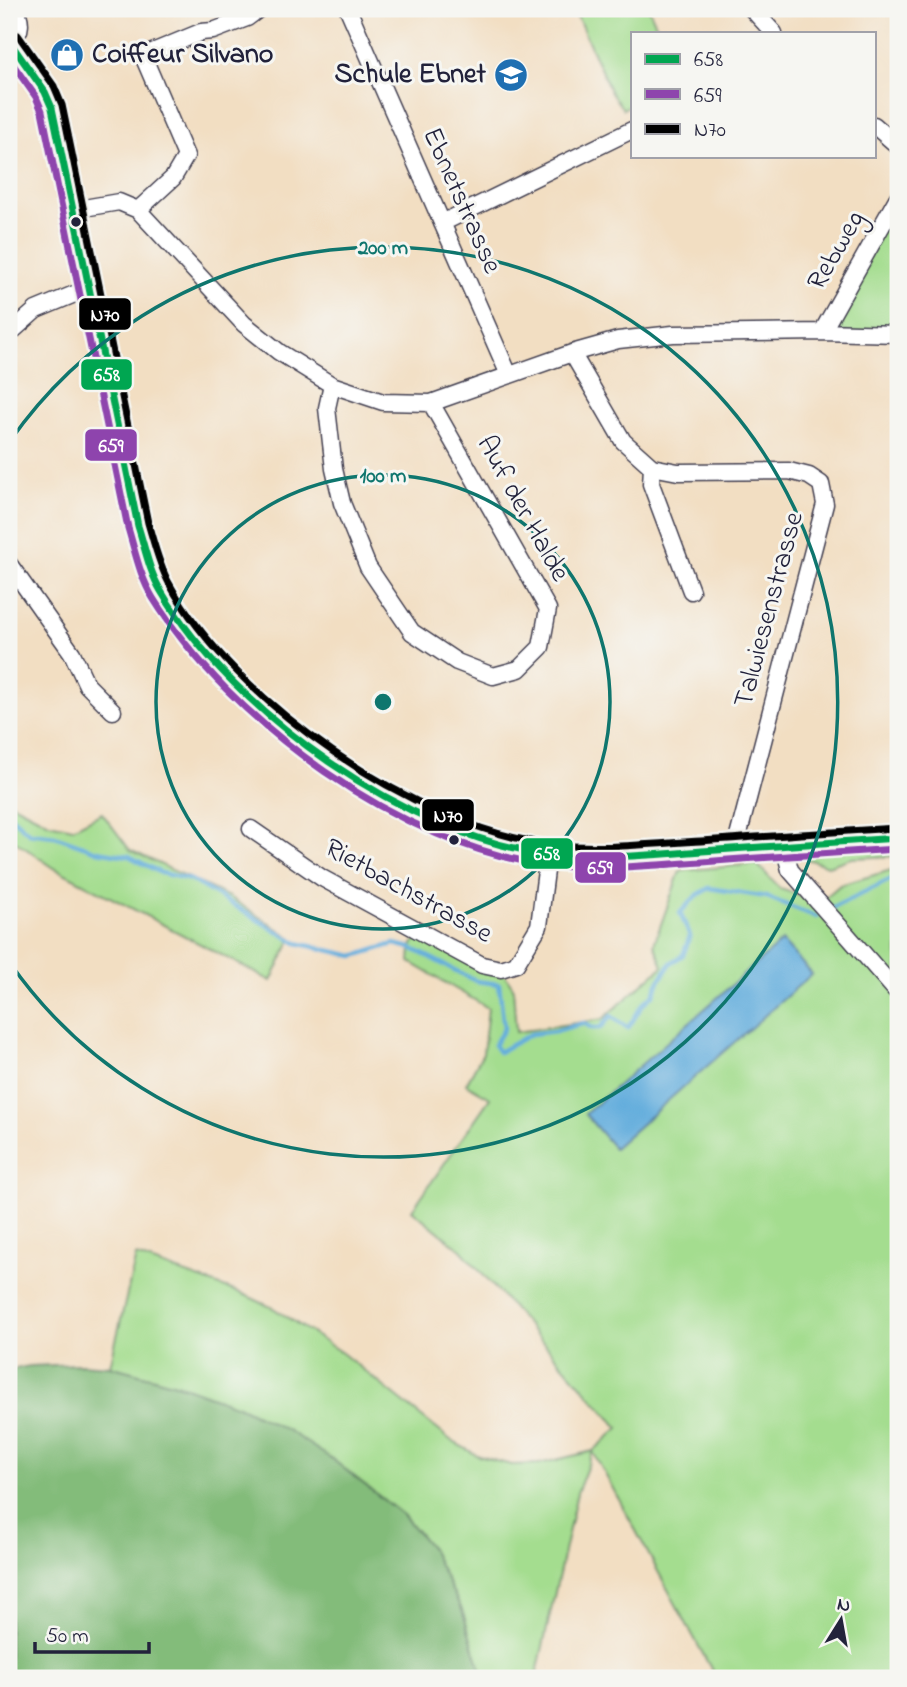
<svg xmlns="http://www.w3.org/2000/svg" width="907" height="1687" font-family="'Indie Flower',sans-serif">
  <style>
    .green { fill: #a4dd8f; stroke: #638065; stroke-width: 2 }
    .forest { fill: #83bc7a; stroke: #526f5a; stroke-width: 2 }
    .water { fill: #65aedd; stroke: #44688c; stroke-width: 2 }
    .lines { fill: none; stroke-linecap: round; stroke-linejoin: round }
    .stream { stroke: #65aedd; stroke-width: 4.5 }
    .street-casing { stroke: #413e4f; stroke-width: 19 }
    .secondary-casing { stroke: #413e4f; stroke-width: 26 }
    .street { stroke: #fff; stroke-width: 16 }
    .secondary { stroke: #fff; stroke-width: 23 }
    .bus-1-casing { stroke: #f6f6f2; stroke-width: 12 }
    .bus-2-casing { stroke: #f6f6f2; stroke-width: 12 }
    .bus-3-casing { stroke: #f6f6f2; stroke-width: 12 }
    .bus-1 { stroke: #00a651; stroke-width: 7 }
    .bus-2 { stroke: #8e44ad; stroke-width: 7 }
    .bus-3 { stroke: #000; stroke-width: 7 }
    .ring { fill: none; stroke: #0f766e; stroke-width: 3.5 }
    .bus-dot { fill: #22223b; stroke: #f6f6f2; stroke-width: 2.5 }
    .labels { text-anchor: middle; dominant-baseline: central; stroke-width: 6; stroke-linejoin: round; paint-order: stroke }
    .poi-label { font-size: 28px; font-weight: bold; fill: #22223b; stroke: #f6f6f2; text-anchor: start }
    .street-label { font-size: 28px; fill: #22223b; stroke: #f6f6f2 }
    .centre { fill: #0f766e; stroke: #f6f6f2; stroke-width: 3.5 }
    .ring-label { font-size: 21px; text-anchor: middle; font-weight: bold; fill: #0f766e; stroke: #f6f6f2; stroke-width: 6; stroke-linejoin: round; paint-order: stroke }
    .line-badge { stroke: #f6f6f2; stroke-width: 2.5 }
    .badge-label { font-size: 19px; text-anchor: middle; font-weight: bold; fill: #fff }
  </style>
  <rect width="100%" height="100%" fill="#f6f6f2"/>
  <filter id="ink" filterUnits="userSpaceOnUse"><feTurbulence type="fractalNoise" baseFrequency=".0143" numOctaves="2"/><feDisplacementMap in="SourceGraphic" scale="14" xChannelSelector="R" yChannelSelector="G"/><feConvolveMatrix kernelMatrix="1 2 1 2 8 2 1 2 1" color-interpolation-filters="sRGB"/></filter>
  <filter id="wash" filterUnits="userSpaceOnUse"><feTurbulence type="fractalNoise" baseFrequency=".00686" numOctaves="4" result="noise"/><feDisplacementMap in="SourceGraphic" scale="28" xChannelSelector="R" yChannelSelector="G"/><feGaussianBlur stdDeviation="1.57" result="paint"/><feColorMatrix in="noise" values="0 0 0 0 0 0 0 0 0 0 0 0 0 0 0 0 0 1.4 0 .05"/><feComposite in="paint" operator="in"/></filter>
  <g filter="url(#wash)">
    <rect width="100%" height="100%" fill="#f2dec2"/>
    <path class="green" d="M574 9H649L660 33H632V104L623 109 611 93Z
      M898 197V334L822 332Z
      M9 802 49 823 73 828 102 813 130 850 229 897 292 938 271 981 54 868 9 837Z
      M898 838V856L851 858 828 866 807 859 813 844Z
      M757 864 780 889 820 902 840 885 898 868V1678H716L593 1452 577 1493 536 1678H483L462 1610 430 1547 404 1516 332 1459 287 1430 238 1406 183 1386 110 1366 136 1256 243 1294 273 1308 342 1353 453 1442 479 1456 511 1465 539 1464 593 1451 619 1428 461 1250 412 1210 490 1098 466 1084 483 1053 488 1008 410 962 411 948 421 931 501 969 513 987 516 1032 603 1019 663 966 654 944 680 871Z"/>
    <path class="forest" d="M80 1364 110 1366 183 1386 238 1406 287 1430 332 1459 404 1516 430 1547 462 1610 483 1678H9V1370L29 1366Z"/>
    <path class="water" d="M782 941 812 974 614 1148 585 1114Z"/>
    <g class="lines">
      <path class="stream" d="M9 815 29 833 55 836 97 851 129 856 161 873 191 880 297 943 354 956 394 944 411 948 476 981 499 984 504 1029 494 1045 499 1052 531 1034 555 1031 584 1023 592 1028H600L611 1016 628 1028 643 1004 654 994 659 981 671 963 683 955 690 936 680 913 696 896 709 888 767 897 817 917
        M832 908 898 876"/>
    </g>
  </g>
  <g filter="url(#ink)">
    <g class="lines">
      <g class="street-casing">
        <path id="street" d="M348 9 509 375
          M752 9 774 33
          M874 125 898 146
          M72 210 119 202 138 210 244 324 279 352 332 385 383 402 431 403 572 353 618 340 673 334 822 332 898 334
          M138 210 173 178 186 156 143 56 201 32 213 31 247 18 259 9
          M442 223 632 130
          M822 332 898 197
          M9 334 36 310 89 288
          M572 353 623 441 652 467 678 472 789 471 809 476 821 484 825 504 738 837 739 849
          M332 385 327 408 334 469 342 503 368 567 412 632 457 662 493 676 519 669 541 647 548 609 431 403
          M652 467 651 484 691 591
          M9 564 72 653 87 685 113 711
          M251 829 322 878 482 965 501 969 516 964 539 926 548 855
          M784 846 790 870 898 993"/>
      </g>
      <g class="secondary-casing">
        <path id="secondary" d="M9 41 45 92 52 108 80 251 138 526C145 548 150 571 161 591 224 701 385 817 508 847 544 856 581 858 618 857L898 838
          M9 41C18 31 19 20 11 9"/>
      </g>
      <use href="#street" class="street"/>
      <use href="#secondary" class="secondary"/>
      <g class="bus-1-casing">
        <path id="bus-1" d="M9 41 45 92 52 108 138 526C145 548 149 571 161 591 232 712 409 838 549 854 600 860 651 855 702 851 768 847 833 842 898 838"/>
      </g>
      <g class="bus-2-casing">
        <path id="bus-2" d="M9 59 36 97 42 111 128 528C135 551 140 577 153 598 229 721 403 849 550 865 601 871 652 865 703 862 768 857 833 853 898 849"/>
      </g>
      <g class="bus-3-casing">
        <path id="bus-3" d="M18 35 54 86 62 105 148 523C154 543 159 565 169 583 233 701 415 827 548 844 599 850 650 844 701 841 767 836 832 832 897 828"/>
      </g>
      <use href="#bus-1" class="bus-1"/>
      <use href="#bus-2" class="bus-2"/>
      <use href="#bus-3" class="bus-3"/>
    </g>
  </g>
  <g class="ring">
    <circle cx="383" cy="702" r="227"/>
    <path d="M10 441A455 455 0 1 1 10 963"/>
  </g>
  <defs>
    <g id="shop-disc" transform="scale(1.75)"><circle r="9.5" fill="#1f6fb2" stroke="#f6f6f2"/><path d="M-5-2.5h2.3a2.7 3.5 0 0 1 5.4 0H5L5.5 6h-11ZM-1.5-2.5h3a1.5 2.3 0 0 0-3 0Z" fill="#fff"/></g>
    <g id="school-disc" transform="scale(1.75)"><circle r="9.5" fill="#1f6fb2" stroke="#f6f6f2"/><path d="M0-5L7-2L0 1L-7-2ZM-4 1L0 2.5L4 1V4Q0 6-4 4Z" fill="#fff"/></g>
  </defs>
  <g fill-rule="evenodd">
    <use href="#shop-disc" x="67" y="55"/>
    <use href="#school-disc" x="511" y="75"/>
  </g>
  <g class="bus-dot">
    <circle cx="76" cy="222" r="6"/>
    <circle cx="454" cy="840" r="6"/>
  </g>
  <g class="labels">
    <g class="poi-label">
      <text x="92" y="55">Coiffeur Silvano</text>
      <text x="486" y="75" text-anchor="end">Schule Ebnet</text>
    </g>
    <g class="street-label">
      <text transform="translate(461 201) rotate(66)">Ebnetstrasse</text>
      <text transform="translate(837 251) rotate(-60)">Rebweg</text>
      <text transform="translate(522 509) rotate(61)">Auf der Halde</text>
      <text transform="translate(770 610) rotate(-75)">Talwiesenstrasse</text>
      <text transform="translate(408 892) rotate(29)">Rietbachstrasse</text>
    </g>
  </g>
  <circle cx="383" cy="702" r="10" class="centre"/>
  <g class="ring-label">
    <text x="383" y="254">200 m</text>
    <text x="383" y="482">100 m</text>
  </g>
  <g class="line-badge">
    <rect x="78" y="297" width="54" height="34" rx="7" fill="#000"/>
    <rect x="80" y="358" width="53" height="33" rx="7" fill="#00a651"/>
    <rect x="84" y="428" width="54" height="34" rx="7" fill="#8e44ad"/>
    <rect x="421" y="798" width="54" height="34" rx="7" fill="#000"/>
    <rect x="520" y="837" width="54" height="33" rx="7" fill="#00a651"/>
    <rect x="574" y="851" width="53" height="33" rx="7" fill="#8e44ad"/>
  </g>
  <g class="badge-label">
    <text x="105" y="321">N70</text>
    <text x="107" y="381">658</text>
    <text x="111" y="452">659</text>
    <text x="448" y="822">N70</text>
    <text x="547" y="860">658</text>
    <text x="600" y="874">659</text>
  </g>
  <rect width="907" height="1687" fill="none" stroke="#f6f6f2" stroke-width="35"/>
  <rect x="631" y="32" width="245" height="126" fill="#f6f6f2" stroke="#a1a1a9" stroke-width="2"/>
  <rect x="645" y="54" width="35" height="10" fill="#00a651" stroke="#a1a1a9" stroke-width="2"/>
  <text x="694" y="66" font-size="21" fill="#22223b">658</text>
  <rect x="645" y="89" width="35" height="10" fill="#8e44ad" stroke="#a1a1a9" stroke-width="2"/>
  <text x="694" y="102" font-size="21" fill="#22223b">659</text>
  <rect x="645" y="124" width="35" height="10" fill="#000000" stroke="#a1a1a9" stroke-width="2"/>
  <text x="694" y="136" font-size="21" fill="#22223b">N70</text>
  <g transform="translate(841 1620) rotate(11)" stroke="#f6f6f2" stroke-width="5" paint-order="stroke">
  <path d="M0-5L12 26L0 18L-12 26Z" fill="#22223b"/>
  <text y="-10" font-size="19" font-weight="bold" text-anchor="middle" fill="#22223b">N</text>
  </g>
  <path d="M35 1642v10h114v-10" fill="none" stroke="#22223b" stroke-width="3.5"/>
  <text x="46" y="1642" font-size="21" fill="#22223b" stroke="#f6f6f2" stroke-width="5" paint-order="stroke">50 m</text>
</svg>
